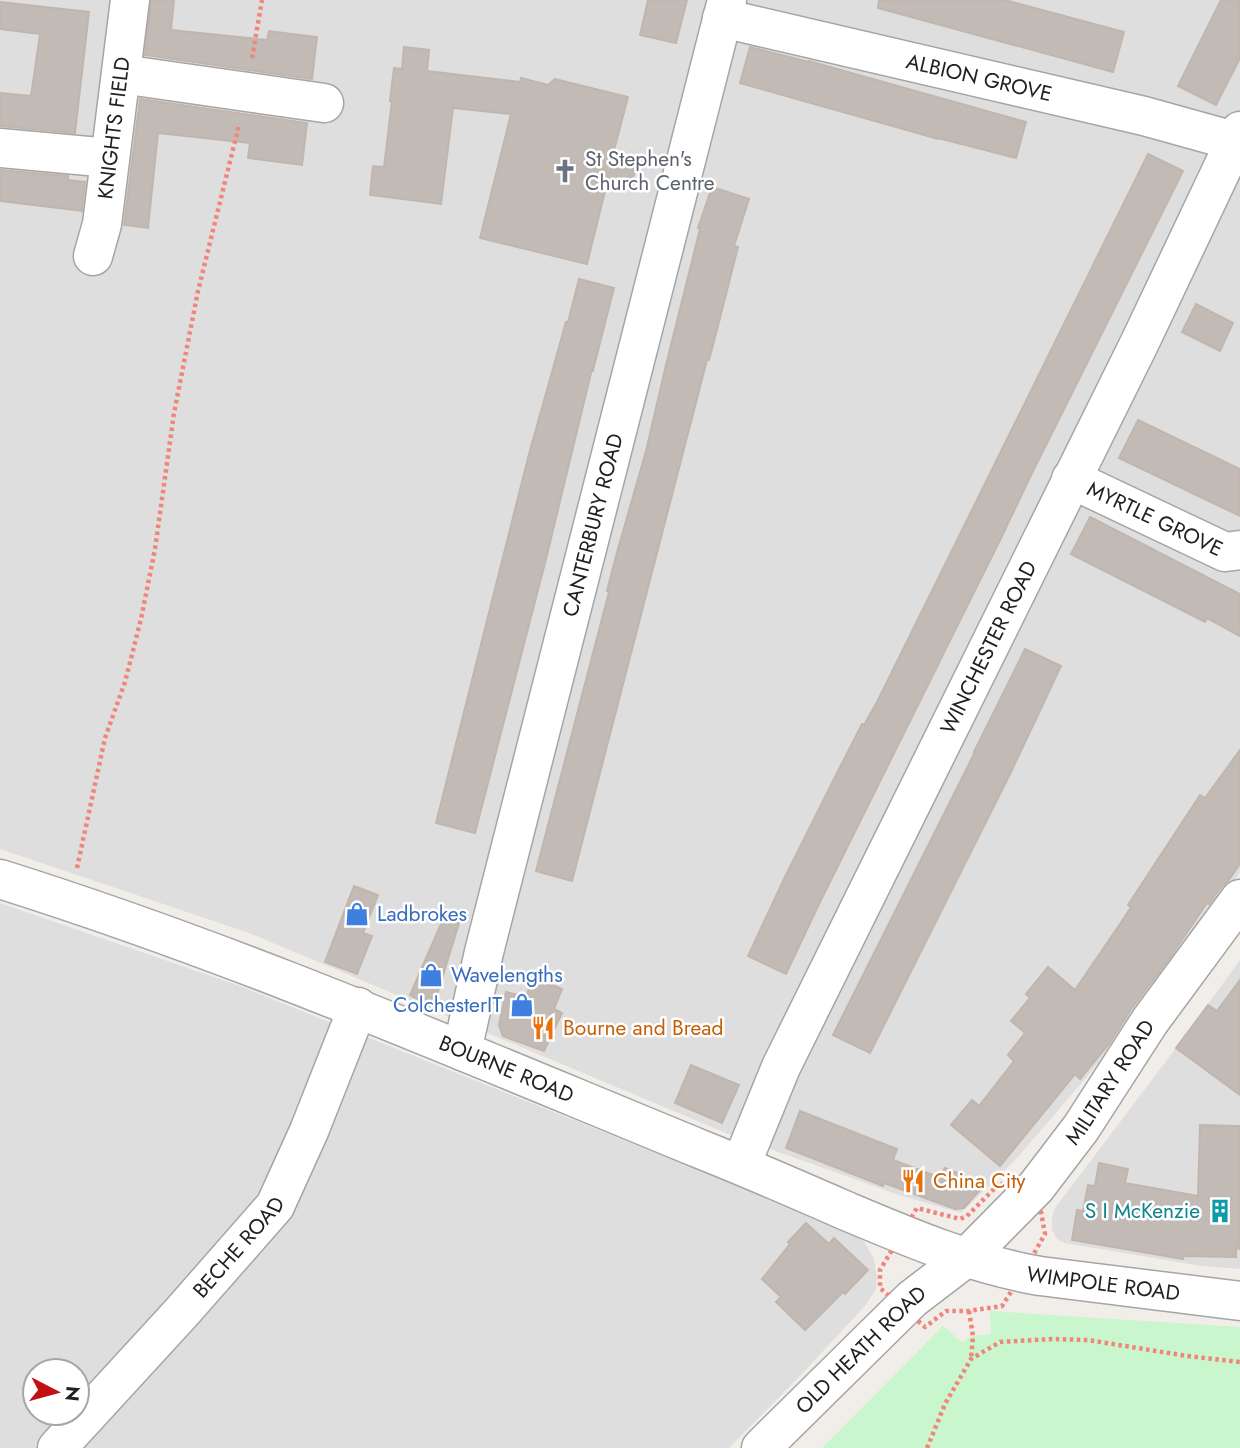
<svg xmlns="http://www.w3.org/2000/svg" width="1240" height="1448" font-family="Jost,sans-serif">
  <style>
    .residential { fill: #dfdede; fill-rule: evenodd }
    .park { fill: #caf6cd }
    .building { fill: #c1bab5; stroke: #c2b5ac; stroke-width: 2 }
    .lines { fill: none; stroke-linecap: round; stroke-linejoin: round }
    .minor-casing { stroke: #a5a5a5; stroke-width: 41 }
    .path { stroke: #f0857b; stroke-width: 4.5; stroke-dasharray: 3.5 3.5; stroke-linecap: butt }
    .minor { stroke: #fff; stroke-width: 38 }
    .labels { text-anchor: middle; dominant-baseline: central; stroke-width: 5; stroke-linejoin: round; paint-order: stroke }
    .street-label { font-size: 21px; fill: #212121; stroke: #fff }
    .worship-label { font-size: 21px; fill: #5b616d; stroke: #fff; text-anchor: start }
    .shop-label { font-size: 21px; fill: #366cbe; stroke: #fff; text-anchor: start }
    .food-label { font-size: 21px; fill: #c56008; stroke: #fff; text-anchor: start }
    .culture-label { font-size: 21px; fill: #0d838f; stroke: #fff; text-anchor: end }
  </style>
  <rect width="100%" height="100%" fill="#f1eee9"/>
  <path class="residential" d="M0 0H1240V873L1109 1051 1018 1157 961 1213 896 1194 726 1133 249 933 0 849Z
    M0 903 237 985 848 1230 865 1243 874 1259 877 1277 876 1289 864 1307 798 1378 729 1448H0ZM35 1371H77V1413H35Z
    M1240 960V1269L1201 1266 1065 1243 1057 1239 1052 1230V1217L1055 1208 1176 1048Z"/>
  <path class="park" d="M990 1311 1240 1327V1448H822L943 1326 962 1342 973 1336 991 1334Z"/>
  <path class="building" d="M151 0H174L171 30 267 40 269 31 317 37 312 79 145 55Z
    M648 0H687L676 43 640 35Z
    M879 0H1005L1124 32 1113 72 878 8Z
    M1221 0H1240V58L1216 105 1178 86Z
    M0 2 89 12 75 133 0 126V93L31 96 40 34 0 29Z
    M404 47 429 50 427 71 520 82 521 78 548 85 555 79 628 97 613 154 628 162 636 170 630 183 623 185 606 187 587 264 480 238 511 114 453 108 441 204 370 195 373 166 384 167 392 101H390L394 68 402 69Z
    M750 47 809 62V61L1026 122 1016 158 938 138V139L740 83Z
    M140 99 307 123 302 165 248 158 250 143 158 133 148 228 124 225Z
    M1148 154 1183 171 1030 477 1003 534 819 904 786 974 748 956 783 881 836 775 862 724 864 725 877 702Z
    M0 170 68 176V180L85 182 82 211 0 201Z
    M712 187 749 199 734 246 738 247 719 322 709 360H707L572 881 536 871 609 592 607 591 616 556 646 451 666 365 700 229 698 228Z
    M579 279 614 288 593 370 592 369 546 559 475 833 436 823 529 454 566 322H568Z
    M1196 304 1233 323 1220 351 1182 332Z
    M1138 420 1240 469V516L1119 458Z
    M1090 517 1240 594V636L1207 618 1205 622 1071 554Z
    M1025 649 1061 666 1010 774 870 1053 833 1035 975 752H974Z
    M1240 750V864L1228 881 1222 886 1209 904 1207 903 1171 956 1132 1008 1109 1044 1080 1079 1075 1074 1000 1166 951 1125 972 1100 979 1106 1014 1061 1008 1055 1025 1033 1011 1021 1030 998 1026 994 1048 967 1075 990 1120 924 1131 907 1128 905 1200 795 1205 798Z
    M354 886 378 895 363 933 372 936 357 974 325 962Z
    M444 917 459 923 433 1008 410 995Z
    M533 977 562 989 554 1009 562 1013 544 1051 503 1036 499 1025 506 992 526 997Z
    M1240 980V1095L1176 1048 1208 1005 1217 1011Z
    M691 1065 739 1085 722 1123 675 1103Z
    M800 1111 897 1149 893 1160 938 1177 945 1168 985 1184 964 1208 955 1209 884 1183 883 1186 786 1148Z
    M1200 1125 1240 1126V1249L1236 1248V1257L1183 1256V1259L1072 1240 1077 1210 1083 1211 1088 1185 1095 1186 1099 1163 1128 1169 1125 1183 1198 1196Z
    M806 1223 829 1244 834 1238 868 1270 845 1294 843 1292 805 1330 776 1302 781 1297 762 1279 790 1244 788 1242Z"/>
  <g class="lines">
    <g class="minor-casing">
      <g id="minor">
        <path id="s1" d="M722 18 1144 116 1234 141"/>
        <path d="M121 74 324 103"/>
        <path d="M0 148 110 158"/>
        <path id="s2" d="M93 256 102 224 130 0"/>
        <path id="s3" d="M1071 479 1225 552 1240 550"/>
        <path id="s4" d="M0 879C239 954 468 1054 700 1149 748 1168 796 1189 844 1210 908 1237 971 1264 1040 1276L1240 1301"/>
        <path id="s5" d="M462 1051 484 952 727 0"/>
        <path id="s6" d="M741 1165 781 1067 1140 342 1240 131"/>
        <path id="s7" d="M57 1448 181 1313 275 1206 309 1131 358 1007"/>
        <path id="s8" d="M761 1448 912 1299 967 1257 1036 1187 1081 1128 1150 1021 1240 899"/>
      </g>
    </g>
    <path class="path" d="M252 58 262 0
      M77 868 105 738 125 682 141 619 155 549 174 413 198 291 239 125
      M1000 1183 1041 1212 1045 1234 1023 1273 1002 1306 969 1311H946L925 1327 880 1288V1270L917 1208 960 1219 967 1216Z
      M969 1311 973 1336 971 1358
      M927 1448 945 1404 971 1359 1000 1342 1052 1339 1088 1340 1187 1356 1240 1362"/>
    <use href="#minor" class="minor"/>
  </g>
  <defs>
    <g id="church-bare" transform="scale(1.89)"><path d="M-1.2-6h2.4v3.5h3.3v2.4h-3.3V6h-2.4V-.1h-3.3v-2.4h3.3Z" fill="#6b7280" stroke="#fff" stroke-width="2.5" paint-order="stroke"/></g>
    <g id="shop-bare" transform="scale(1.89)"><path d="M-5-2.5h2.3a2.7 3.5 0 0 1 5.4 0H5L5.5 6h-11ZM-1.5-2.5h3a1.5 2.3 0 0 0-3 0Z" fill="#3f7fe0" stroke="#fff" stroke-width="2.5" paint-order="stroke"/></g>
    <g id="restaurant-bare" transform="scale(1.89)"><path d="M-5-6h1v4h1v-4h1v4h1v-4h1v5L-1.5 .5V6h-2V.5L-5-1ZM5-6V6H3V1.5H1.5Q1.5-4 5-6Z" fill="#e8710a" stroke="#fff" stroke-width="2.5" paint-order="stroke"/></g>
    <g id="building-bare" transform="scale(1.89)"><path d="M-4-6H4V6H1V3H-1V6H-4ZM-2.5-4.3h1.7v1.8h-1.7ZM.8-4.3h1.7v1.8H.8ZM-2.5-1h1.7V.8h-1.7ZM.8-1h1.7V.8H.8Z" fill="#0f9aa8" stroke="#fff" stroke-width="2.5" paint-order="stroke"/></g>
  </defs>
  <g fill-rule="evenodd">
    <use href="#church-bare" x="565" y="171"/>
    <use href="#shop-bare" x="357" y="914"/>
    <use href="#shop-bare" x="431" y="975"/>
    <use href="#shop-bare" x="522" y="1005"/>
    <use href="#restaurant-bare" x="543" y="1028"/>
    <use href="#restaurant-bare" x="913" y="1181"/>
    <use href="#building-bare" x="1220" y="1211"/>
  </g>
  <g class="labels">
    <g class="street-label">
      <text stroke="none"><textPath href="#s1" startOffset="264">ALBION GROVE</textPath></text>
      <text stroke="none"><textPath href="#s2" startOffset="130">KNIGHTS FIELD</textPath></text>
      <text stroke="none"><textPath href="#s3" startOffset="93">MYRTLE GROVE</textPath></text>
      <text stroke="none"><textPath href="#s5" startOffset="542">CANTERBURY ROAD</textPath></text>
      <text stroke="none"><textPath href="#s6" startOffset="574">WINCHESTER ROAD</textPath></text>
      <text stroke="none"><textPath href="#s4" startOffset="541">BOURNE ROAD</textPath></text>
      <text stroke="none"><textPath href="#s8" startOffset="508">MILITARY ROAD</textPath></text>
      <text stroke="none"><textPath href="#s7" startOffset="271">BECHE ROAD</textPath></text>
      <text stroke="none"><textPath href="#s4" startOffset="1178">WIMPOLE ROAD</textPath></text>
      <text stroke="none"><textPath href="#s8" startOffset="140">OLD HEATH ROAD</textPath></text>
    </g>
    <g class="worship-label">
      <text x="585" y="159">St Stephen's<tspan x="585" dy="24">Church Centre</tspan></text>
    </g>
    <g class="shop-label">
      <text x="377" y="914">Ladbrokes</text>
      <text x="451" y="975">Wavelengths</text>
      <text x="502" y="1005" text-anchor="end">ColchesterIT</text>
    </g>
    <g class="food-label">
      <text x="563" y="1028">Bourne and Bread</text>
      <text x="933" y="1181">China City</text>
    </g>
    <g class="culture-label">
      <text x="1200" y="1211">S I McKenzie</text>
    </g>
  </g>
  <g transform="translate(56 1392) rotate(96)"><circle r="33" fill="#ffffff" stroke="#a6a6a6" stroke-width="2"/>
  <path d="M0-5L12 26L0 18L-12 26Z" fill="#c31012"/>
  <text y="-10" font-size="19" font-weight="bold" text-anchor="middle" fill="#212121">N</text>
  </g>
</svg>
